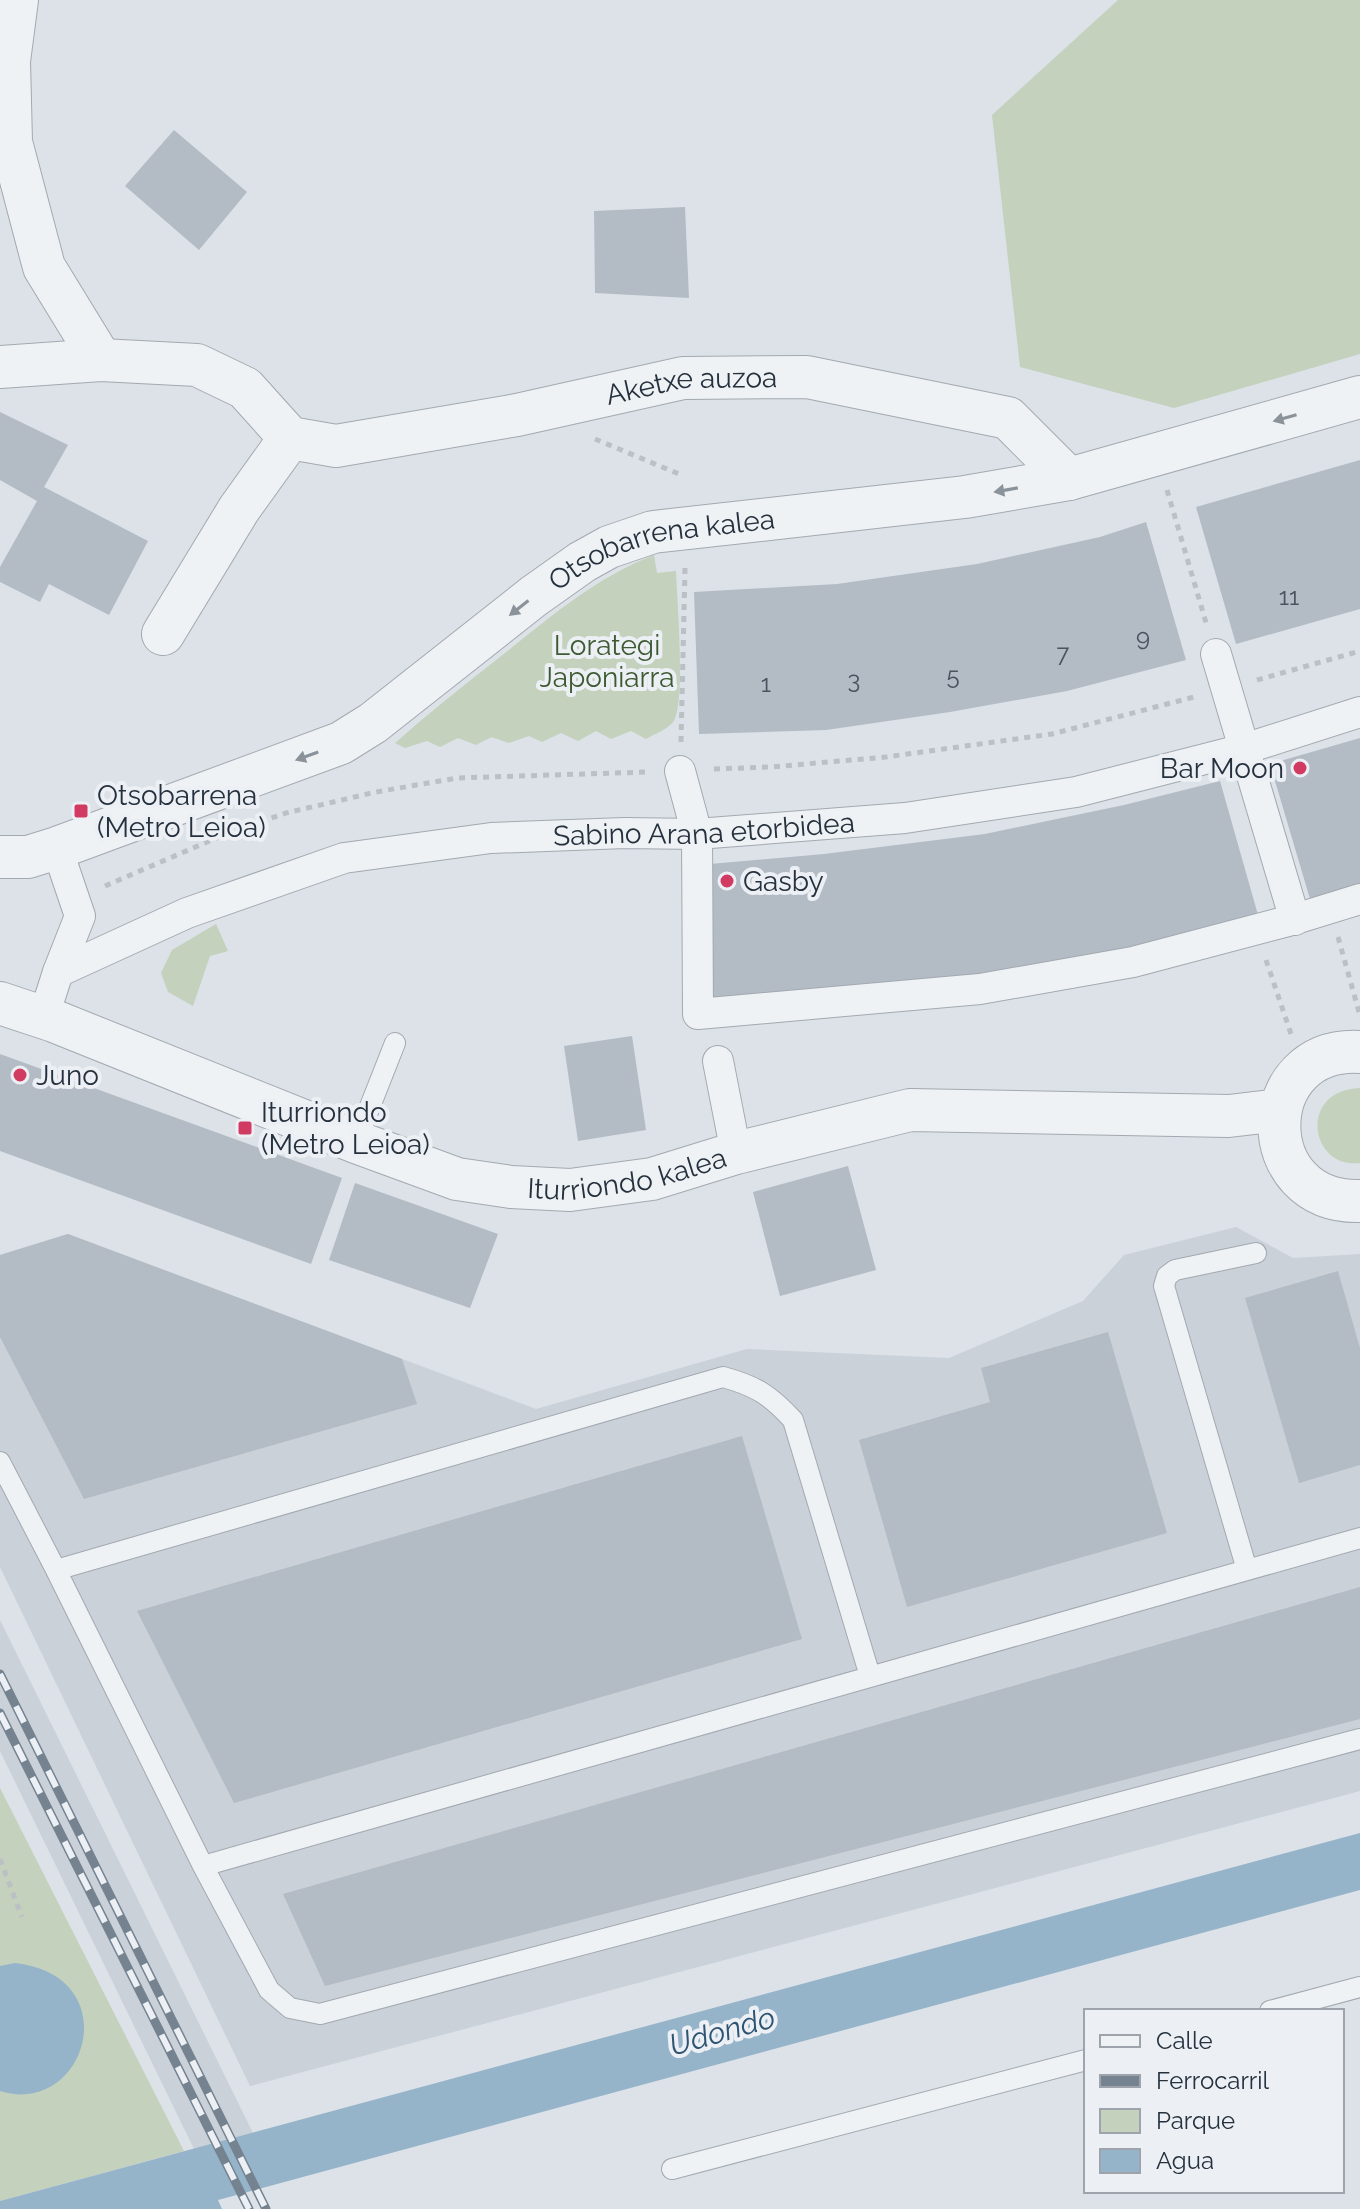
<svg xmlns="http://www.w3.org/2000/svg" width="1360" height="2209" font-family="Raleway,sans-serif">
  <style>
    .built { fill: #cad1d9 }
    .green { fill: #c4d1bd }
    .water { fill: #95b4c9 }
    .building { fill: #b3bbc4 }
    .lines { fill: none; stroke-linecap: round; stroke-linejoin: round }
    .service-casing { stroke: #a2a9b1; stroke-width: 22 }
    .pedestrian-casing { stroke: #a2a9b1; stroke-width: 32 }
    .minor-casing { stroke: #a2a9b1; stroke-width: 44 }
    .path { stroke: #bbc0c5; stroke-width: 5; stroke-dasharray: 6 6; stroke-linecap: butt }
    .service { stroke: #eff2f5; stroke-width: 20 }
    .pedestrian { stroke: #eff2f5; stroke-width: 30 }
    .minor { stroke: #eff2f5; stroke-width: 42 }
    .rail-casing { stroke: #758391; stroke-width: 9 }
    .rail { stroke: #ecf0f5; stroke-width: 6; stroke-dasharray: 18; stroke-linecap: butt }
    .oneway { fill: #8a929a }
    .poi-dot { fill: #d23b61; stroke: #ecf0f5; stroke-width: 3 }
    .labels { text-anchor: middle; dominant-baseline: central; stroke-width: 8; stroke-linejoin: round; paint-order: stroke }
    .number-label { font-size: 24px; fill: #495460 }
    .street-label { font-size: 28px; fill: #26313e; stroke: #ecf0f5 }
    .park-label { font-size: 28px; fill: #3e5a32; stroke: #ecf0f5 }
    .poi-label { font-size: 28px; fill: #26313e; stroke: #ecf0f5; text-anchor: start }
    .water-label { font-size: 30px; font-style: italic; fill: #2e5473; stroke: #ecf0f5 }
  </style>
  <rect width="100%" height="100%" fill="#dce2e7"/>
  <path class="built" d="M1236 1227 1293 1258 1360 1254V1791L250 2086 0 1567V1255L68 1234 536 1409 747 1349 949 1358 1083 1301 1124 1255Z
    M0 1620 253 2133 194 2149 0 1751Z"/>
  <path class="green" d="M1118 0H1360V354L1174 408 1020 367 992 115Z
    M654 555 657 573 676 571C677 598 686 705 673 722 667 730 654 734 646 739L631 731 611 739 596 731 578 741 561 733 542 742 529 736 509 743C487 737 498 734 476 745L458 738 440 747 427 741 405 748 395 743C429 713 464 685 500 657 549 618 595 578 654 555Z
    M216 924 228 951 210 956 193 1006 168 992 161 973 172 950Z
    M1360 1088V1163C1309 1169 1298 1090 1360 1088Z
    M0 1788 184 2151 0 2201Z"/>
  <path class="water" d="M1360 1833V1890L218 2200 222 2209H0V2201Z
    M15 1963C129 1976 86 2118 0 2091V1966Z"/>
  <path class="building" d="M174 130 247 192 199 250 125 186Z
    M685 207 689 298 595 293 594 211Z
    M0 412 68 445 44 487 148 541 109 615 49 584 40 602 0 582V567L37 501 0 480Z
    M1360 460V609L1236 644 1196 507Z
    M1146 522 1186 660 1067 691 950 712 826 730 699 734 694 592 837 584 977 564 1100 537Z
    M1360 738V885L1310 899 1270 764Z
    M1220 781 1258 915 1180 938 1062 962 943 982 706 1002 710 864 824 854 985 834 1124 805Z
    M632 1036 646 1130 578 1141 564 1046Z
    M0 1054 342 1178 311 1264 0 1151Z
    M848 1166 876 1270 780 1296 753 1192Z
    M355 1183 498 1234 470 1308 329 1260Z
    M68 1234 402 1359 417 1404 84 1499 0 1337V1255Z
    M1338 1271 1360 1348V1465L1299 1483 1245 1298Z
    M1108 1332 1167 1533 907 1607 859 1440 990 1402 981 1368Z
    M742 1436 802 1639 234 1803 137 1611Z
    M1360 1587V1719L325 1986 283 1894Z"/>
  <g class="lines">
    <g class="service-casing">
      <path id="service" d="M356 1142 395 1043
        M0 1462 56 1570
        M1360 1538 203 1866 269 1990 290 2008 320 2014 1360 1739
        M1247 1570 1164 1286 1167 1276 1175 1270 1256 1253
        M203 1866 56 1570 723 1377C756 1386 770 1395 793 1420L870 1676
        M1270 2011 1360 1987
        M672 2169 1086 2060"/>
    </g>
    <g class="pedestrian-casing">
      <g id="pedestrian">
        <path d="M1216 654 1295 920"/>
        <path d="M680 771 697 834 698 1014 980 989 1133 962 1292 920 1360 899"/>
        <path d="M58 972 80 916 62 863"/>
        <path id="s1" d="M50 997 58 972 187 913 344 858 491 838 625 833 697 834 905 818 1076 792 1244 749 1360 712"/>
        <path d="M718 1061 736 1153"/>
      </g>
    </g>
    <g class="minor-casing">
      <g id="minor">
        <path d="M17 0 9 61 11 142 44 267 101 360"/>
        <path id="s2" d="M0 367 101 360 197 365 245 388 290 438 336 446 517 415 683 378 807 377 1008 418 1069 479"/>
        <path d="M163 634 239 509 290 438"/>
        <path id="s3" d="M0 857H28L57 848 341 743 373 723 534 596 582 562 609 547 653 532 965 497 1069 479 1360 397"/>
        <path id="s4" d="M0 1003 54 1021 356 1142 457 1179 511 1187 570 1190 652 1179 736 1153 910 1110 1229 1116 1279 1110"/>
        <path d="M1360 1052C1253 1046 1252 1204 1360 1201"/>
      </g>
    </g>
    <path class="path" d="M595 439 679 474
      M1167 490 1207 626
      M1257 680 1360 651
      M681 742 685 568
      M714 769 771 767 886 757 1052 734 1194 697
      M105 886 228 833 286 813 376 792 457 778 648 772
      M1338 937 1359 1012
      M1266 960 1291 1034
      M0 1859 22 1917"/>
    <use href="#service" class="service"/>
    <use href="#pedestrian" class="pedestrian"/>
    <use href="#minor" class="minor"/>
    <g class="rail-casing">
      <path id="rail" d="M0 1674 266 2209
        M0 1713 249 2209"/>
    </g>
    <use href="#rail" class="rail"/>
  </g>
  <defs><path id="oneway-solid" d="M-6-.8H1V-3.2L6.5 0L1 3.2V.8H-6Z" transform="scale(2)"/></defs>
  <g class="oneway">
    <use href="#oneway-solid" transform="translate(1285 418) rotate(164)"/>
    <use href="#oneway-solid" transform="translate(1006 490) rotate(170)"/>
    <use href="#oneway-solid" transform="translate(519 608) rotate(142)"/>
    <use href="#oneway-solid" transform="translate(307 756) rotate(160)"/>
  </g>
  <g class="poi-dot">
    <circle cx="1300" cy="768" r="8"/>
    <rect x="73" y="803" width="16" height="16" rx="4"/>
    <circle cx="727" cy="881" r="8"/>
    <circle cx="20" cy="1075" r="8"/>
    <rect x="237" y="1120" width="16" height="16" rx="4"/>
  </g>
  <g class="labels">
    <g class="number-label">
      <text x="1289" y="596">11</text>
      <text x="1143" y="637">9</text>
      <text x="1063" y="653">7</text>
      <text x="953" y="675">5</text>
      <text x="854" y="679">3</text>
      <text x="766" y="683">1</text>
    </g>
    <g class="street-label">
      <text stroke="none"><textPath href="#s2" startOffset="726">Aketxe auzoa</textPath></text>
      <text stroke="none"><textPath href="#s3" startOffset="744">Otsobarrena kalea</textPath></text>
      <text stroke="none"><textPath href="#s1" startOffset="696">Sabino Arana etorbidea</textPath></text>
      <text stroke="none"><textPath href="#s4" startOffset="662">Iturriondo kalea</textPath></text>
    </g>
    <g class="park-label">
      <text x="607" y="645">Lorategi<tspan x="607" dy="32">Japoniarra</tspan></text>
    </g>
    <g class="poi-label">
      <text x="1284" y="768" text-anchor="end">Bar Moon</text>
      <text x="97" y="795">Otsobarrena<tspan x="97" dy="32">(Metro Leioa)</tspan></text>
      <text x="743" y="881">Gasby</text>
      <text x="36" y="1075">Juno</text>
      <text x="261" y="1112">Iturriondo<tspan x="261" dy="32">(Metro Leioa)</tspan></text>
    </g>
    <g class="water-label">
      <text transform="translate(722 2031) rotate(-16)">Udondo</text>
    </g>
  </g>
  <rect x="1084" y="2009" width="260" height="184" fill="#ecf0f5" stroke="#9da4ac" stroke-width="2"/>
  <rect x="1100" y="2035" width="40" height="12" fill="#eff2f5" stroke="#9da4ac" stroke-width="2"/>
  <text x="1156" y="2049" font-size="24" fill="#26313e">Calle</text>
  <rect x="1100" y="2075" width="40" height="12" fill="#758391" stroke="#9da4ac" stroke-width="2"/>
  <text x="1156" y="2089" font-size="24" fill="#26313e">Ferrocarril</text>
  <rect x="1100" y="2109" width="40" height="24" fill="#c4d1bd" stroke="#9da4ac" stroke-width="2"/>
  <text x="1156" y="2129" font-size="24" fill="#26313e">Parque</text>
  <rect x="1100" y="2149" width="40" height="24" fill="#95b4c9" stroke="#9da4ac" stroke-width="2"/>
  <text x="1156" y="2169" font-size="24" fill="#26313e">Agua</text>
</svg>
